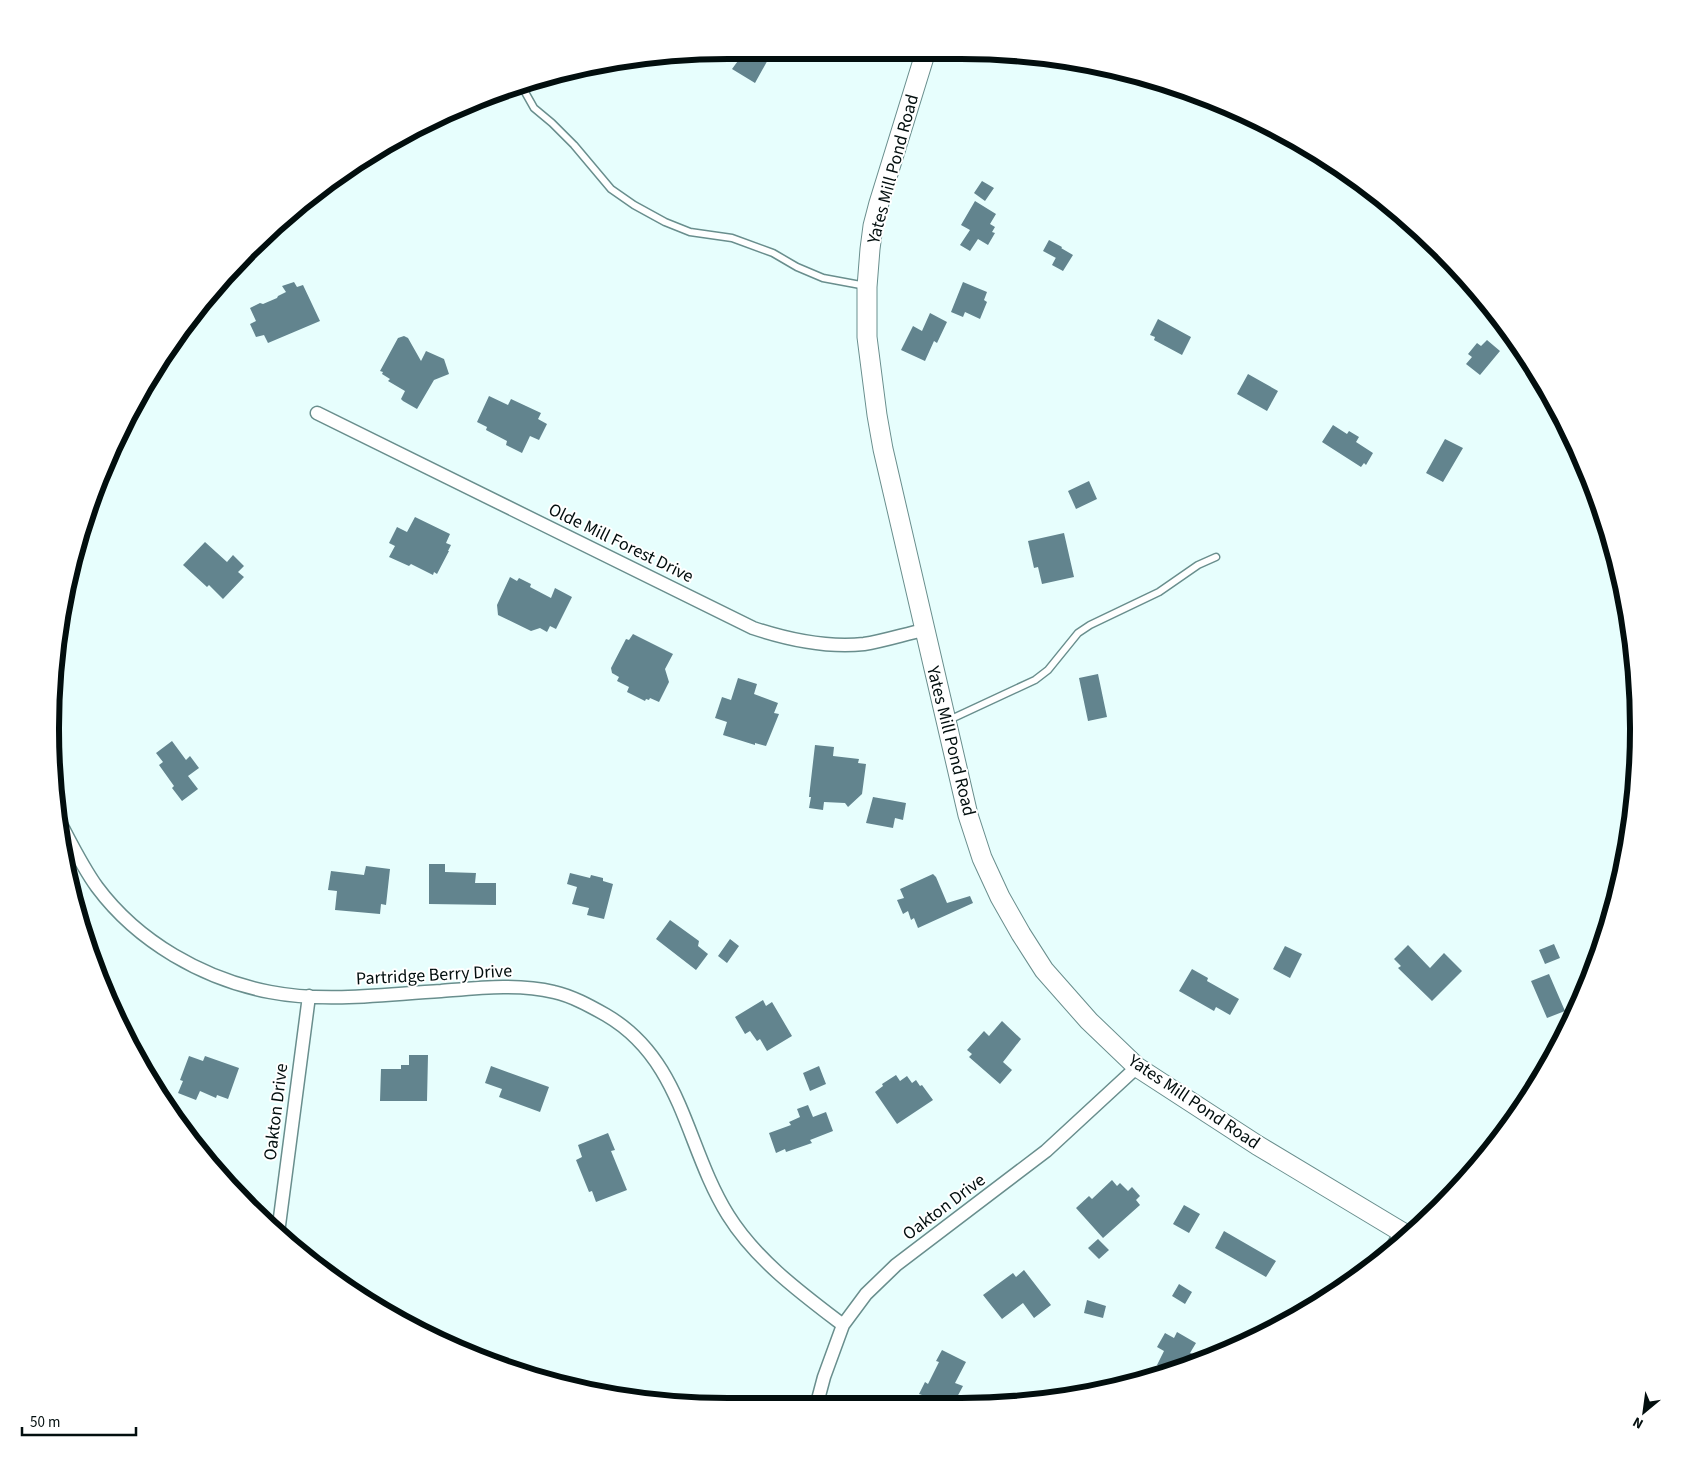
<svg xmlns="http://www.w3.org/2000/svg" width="1689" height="1457" font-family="'Source Sans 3',sans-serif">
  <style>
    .building { fill: #62848e }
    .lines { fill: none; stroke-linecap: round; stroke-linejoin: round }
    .lane-casing { stroke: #698e8d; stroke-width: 9 }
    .street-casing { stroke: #698e8d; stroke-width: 15 }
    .secondary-casing { stroke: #698e8d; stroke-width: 21 }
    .lane { stroke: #fff; stroke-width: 6 }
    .street { stroke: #fff; stroke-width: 12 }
    .secondary { stroke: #fff; stroke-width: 19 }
    .labels { text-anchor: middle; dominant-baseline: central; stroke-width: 4; stroke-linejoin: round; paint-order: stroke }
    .street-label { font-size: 18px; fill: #020e0e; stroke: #fff }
    .rim { fill: none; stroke: #020e0e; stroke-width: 6 }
  </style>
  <rect width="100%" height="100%" fill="#e7fefd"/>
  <path class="building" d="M746 50 763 51 770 56 755 83 732 69Z
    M982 181 994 188 985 201 974 193Z
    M975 201 996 214 990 224 995 227 992 232 995 233 988 245 978 239 970 251 960 245 970 230 961 225Z
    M1049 240 1062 247 1056 258 1043 251Z
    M1061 248 1073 255 1063 271 1052 265Z
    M294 282 297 287 303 285 320 321 268 343 264 335 256 337 250 324 256 321 250 308 260 303 263 304 277 298 278 296 286 292 282 286Z
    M963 282 987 292 984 300 987 302 980 319 965 312 963 317 951 312Z
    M930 313 947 322 937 343 934 341 925 361 901 350 913 326 922 331Z
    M1158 319 1191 337 1182 355 1154 340 1155 337 1150 335Z
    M404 336 408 338 421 361 426 351 444 359 449 374 434 380 417 409 403 401 401 399 405 391 388 381 390 379 382 374 383 372 380 371 398 338Z
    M1487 340 1500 351 1480 375 1466 364 1472 357 1468 354 1477 343 1481 346Z
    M1248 374 1278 391 1267 411 1237 394Z
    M489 396 508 405 511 399 541 413 538 419 547 424 539 440 530 436 522 453 506 445 507 441 486 430 487 427 477 422Z
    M1333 425 1347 434 1349 431 1359 437 1356 442 1373 453 1366 465 1364 463 1361 467 1322 442Z
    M1445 439 1463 448 1443 482 1426 473Z
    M1089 481 1097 499 1076 509 1068 491Z
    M415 517 450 534 446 543 451 545 448 551H449L437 574 434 572 433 575 411 564 409 566 389 557 395 546 389 543 397 527 407 532Z
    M1064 533 1074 577 1042 584 1038 567 1034 568 1028 541Z
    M205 542 227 562 233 555 244 566 238 572 244 577 223 599 209 585 207 587 183 565Z
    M510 577 517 581 519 578 531 584 530 587 551 598 555 588 572 597 556 629 550 626 547 632 540 628 531 631 498 615 497 605Z
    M633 634 673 654 665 669 669 682 659 702 650 698 649 700 646 699 645 701 627 692 629 687 617 681 619 677 612 673 611 668 626 639 629 640Z
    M1098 674 1107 717 1088 721 1079 678Z
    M738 678 757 684 754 694 778 703 774 713 779 714 766 746 755 743V745L723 735 727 722 715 718 722 697 731 700Z
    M172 741 186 760 190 756 199 768 188 776 198 789 182 801 172 788 174 786 159 765 163 762 156 753Z
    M815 745 834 747 833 756 859 759 858 763 866 764 862 794 848 807 845 803 824 802 823 810 809 808 811 797H809Z
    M873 797 906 803 903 820 895 818 893 828 866 823Z
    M429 864H445V872L476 873 475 883H496V905L429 904Z
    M366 866 390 869 386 905 381 904 380 914 335 910 337 891 328 890 331 871 364 875Z
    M570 873 590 878 591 875 603 878V881L613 884 604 919 587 915 589 908 572 904 577 887 567 884Z
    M933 874 936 877 947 903 970 896 973 903 918 928 914 918 911 920 908 911 903 914 897 900 904 898 900 889Z
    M670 920 699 941 698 946 708 954 696 970 656 939Z
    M730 939 739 946 727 963 718 956Z
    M1554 944 1560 958 1545 964 1539 950Z
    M1408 945 1430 968 1444 953 1462 971 1432 1001 1398 968 1401 966 1394 959Z
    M1285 946 1302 954 1290 978 1273 969Z
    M1192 969 1208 978 1207 981 1239 999 1230 1015 1216 1007 1214 1011 1179 991Z
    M1549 974 1565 1011 1547 1018 1531 981Z
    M763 1000 766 1006 772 1002 792 1036 767 1051 760 1039 757 1041 750 1031 745 1034 735 1017Z
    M1002 1021 1021 1039 1003 1062 1012 1070 1000 1084 969 1057 972 1054 967 1050 984 1031 989 1036Z
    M409 1055H428L427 1101H380L381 1069H401V1065H409Z
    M189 1056 203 1061 205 1056 239 1068 228 1099 217 1095 216 1098 200 1091 196 1100 178 1093 183 1081 180 1080Z
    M491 1066 549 1087 540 1112 499 1097 502 1089 485 1083Z
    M819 1066 826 1084 810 1091 803 1073Z
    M896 1075 900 1081 907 1076 912 1083 916 1080 920 1086 922 1085 933 1100 897 1124 875 1092 883 1086 882 1084Z
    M808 1105 813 1117 826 1112 833 1131 810 1140 812 1143 786 1152 785 1149 776 1153 769 1133 791 1125 789 1122 800 1117 797 1109Z
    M608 1133 615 1150 611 1151 627 1190 596 1202 592 1191 589 1192 576 1160 582 1157 578 1145Z
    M1112 1180 1117 1186 1120 1183 1128 1191 1132 1187 1140 1196 1136 1200 1140 1205 1103 1238 1076 1208 1089 1196 1092 1199Z
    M1184 1205 1200 1214 1189 1233 1173 1224Z
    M1224 1231 1276 1261 1266 1277 1215 1248Z
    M1098 1239 1109 1250 1099 1259 1088 1248Z
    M1024 1270 1051 1305 1034 1318 1023 1303 1002 1319 983 1295 1013 1273 1016 1277Z
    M1179 1284 1192 1292 1185 1304 1172 1296Z
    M1087 1300 1106 1306 1103 1318 1084 1313Z
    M1177 1332 1196 1343 1190 1353 1193 1354 1185 1368 1170 1373 1157 1365 1164 1351 1157 1347 1165 1333 1174 1338Z
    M942 1350 966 1362 955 1383 963 1386 956 1399 949 1395 943 1406H927L918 1402 922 1395 919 1394 925 1382 928 1384 939 1362 936 1361Z"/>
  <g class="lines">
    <g class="lane-casing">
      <path id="lane" d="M521 85 534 108 552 123 574 145 611 189 634 205 665 222 690 232 732 238 773 253 797 267 823 278 866 286
        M949 720 1035 680 1048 670 1078 633 1090 625 1159 592 1198 565 1216 557"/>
    </g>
    <g class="street-casing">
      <path id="street" d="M317 413 753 628C789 640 826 648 864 644 884 641 905 634 924 630
        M56 815C69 839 81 865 97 887 138 942 203 979 270 992 326 1003 385 994 441 991 477 988 518 983 554 992 572 996 590 1006 606 1015 683 1060 685 1146 728 1215 756 1260 801 1293 843 1325
        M278 1233 309 996
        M1390 1251 1401 1232
        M816 1407 824 1377 843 1325 866 1294 896 1265 1046 1151 1137 1067"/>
    </g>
    <g class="secondary-casing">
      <path id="secondary" d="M925 54 879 203 873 226 870 249 867 287V337L877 415 883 449 968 815 982 858 1000 897 1021 934 1044 970 1089 1021 1137 1067 1257 1145 1410 1237"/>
    </g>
    <use href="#lane" class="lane"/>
    <use href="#street" class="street"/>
    <use href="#secondary" class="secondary"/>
  </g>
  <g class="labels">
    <g class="street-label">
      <text transform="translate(893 169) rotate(-75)">Yates Mill Pond Road</text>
      <text transform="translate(621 543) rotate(26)">Olde Mill Forest Drive</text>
      <text transform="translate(951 741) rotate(76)">Yates Mill Pond Road</text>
      <text transform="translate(434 975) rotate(-3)">Partridge Berry Drive</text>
      <text transform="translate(1194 1102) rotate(34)">Yates Mill Pond Road</text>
      <text transform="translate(276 1112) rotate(-83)">Oakton Drive</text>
      <text transform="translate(944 1207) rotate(-37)">Oakton Drive</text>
    </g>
  </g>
  <path d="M0 0H1689V1457H0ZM728 59H961A669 669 0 0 1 1630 728V729A669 669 0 0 1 961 1398H728A669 669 0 0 1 59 729V728A669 669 0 0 1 728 59Z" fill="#fff" fill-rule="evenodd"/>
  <path class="rim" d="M728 59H961A669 669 0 0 1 1630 728V729A669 669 0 0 1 961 1398H728A669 669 0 0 1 59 729V728A669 669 0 0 1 728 59Z"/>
  <g transform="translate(1644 1412) rotate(209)" stroke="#ffffff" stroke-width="4" paint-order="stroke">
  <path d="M0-4L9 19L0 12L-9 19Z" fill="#020e0e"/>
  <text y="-8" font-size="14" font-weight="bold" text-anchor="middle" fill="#020e0e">N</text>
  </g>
  <path d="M22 1427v8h114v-8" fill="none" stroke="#020e0e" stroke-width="2.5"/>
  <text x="30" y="1427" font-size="15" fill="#020e0e" stroke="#ffffff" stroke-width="4" paint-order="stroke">50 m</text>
</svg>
